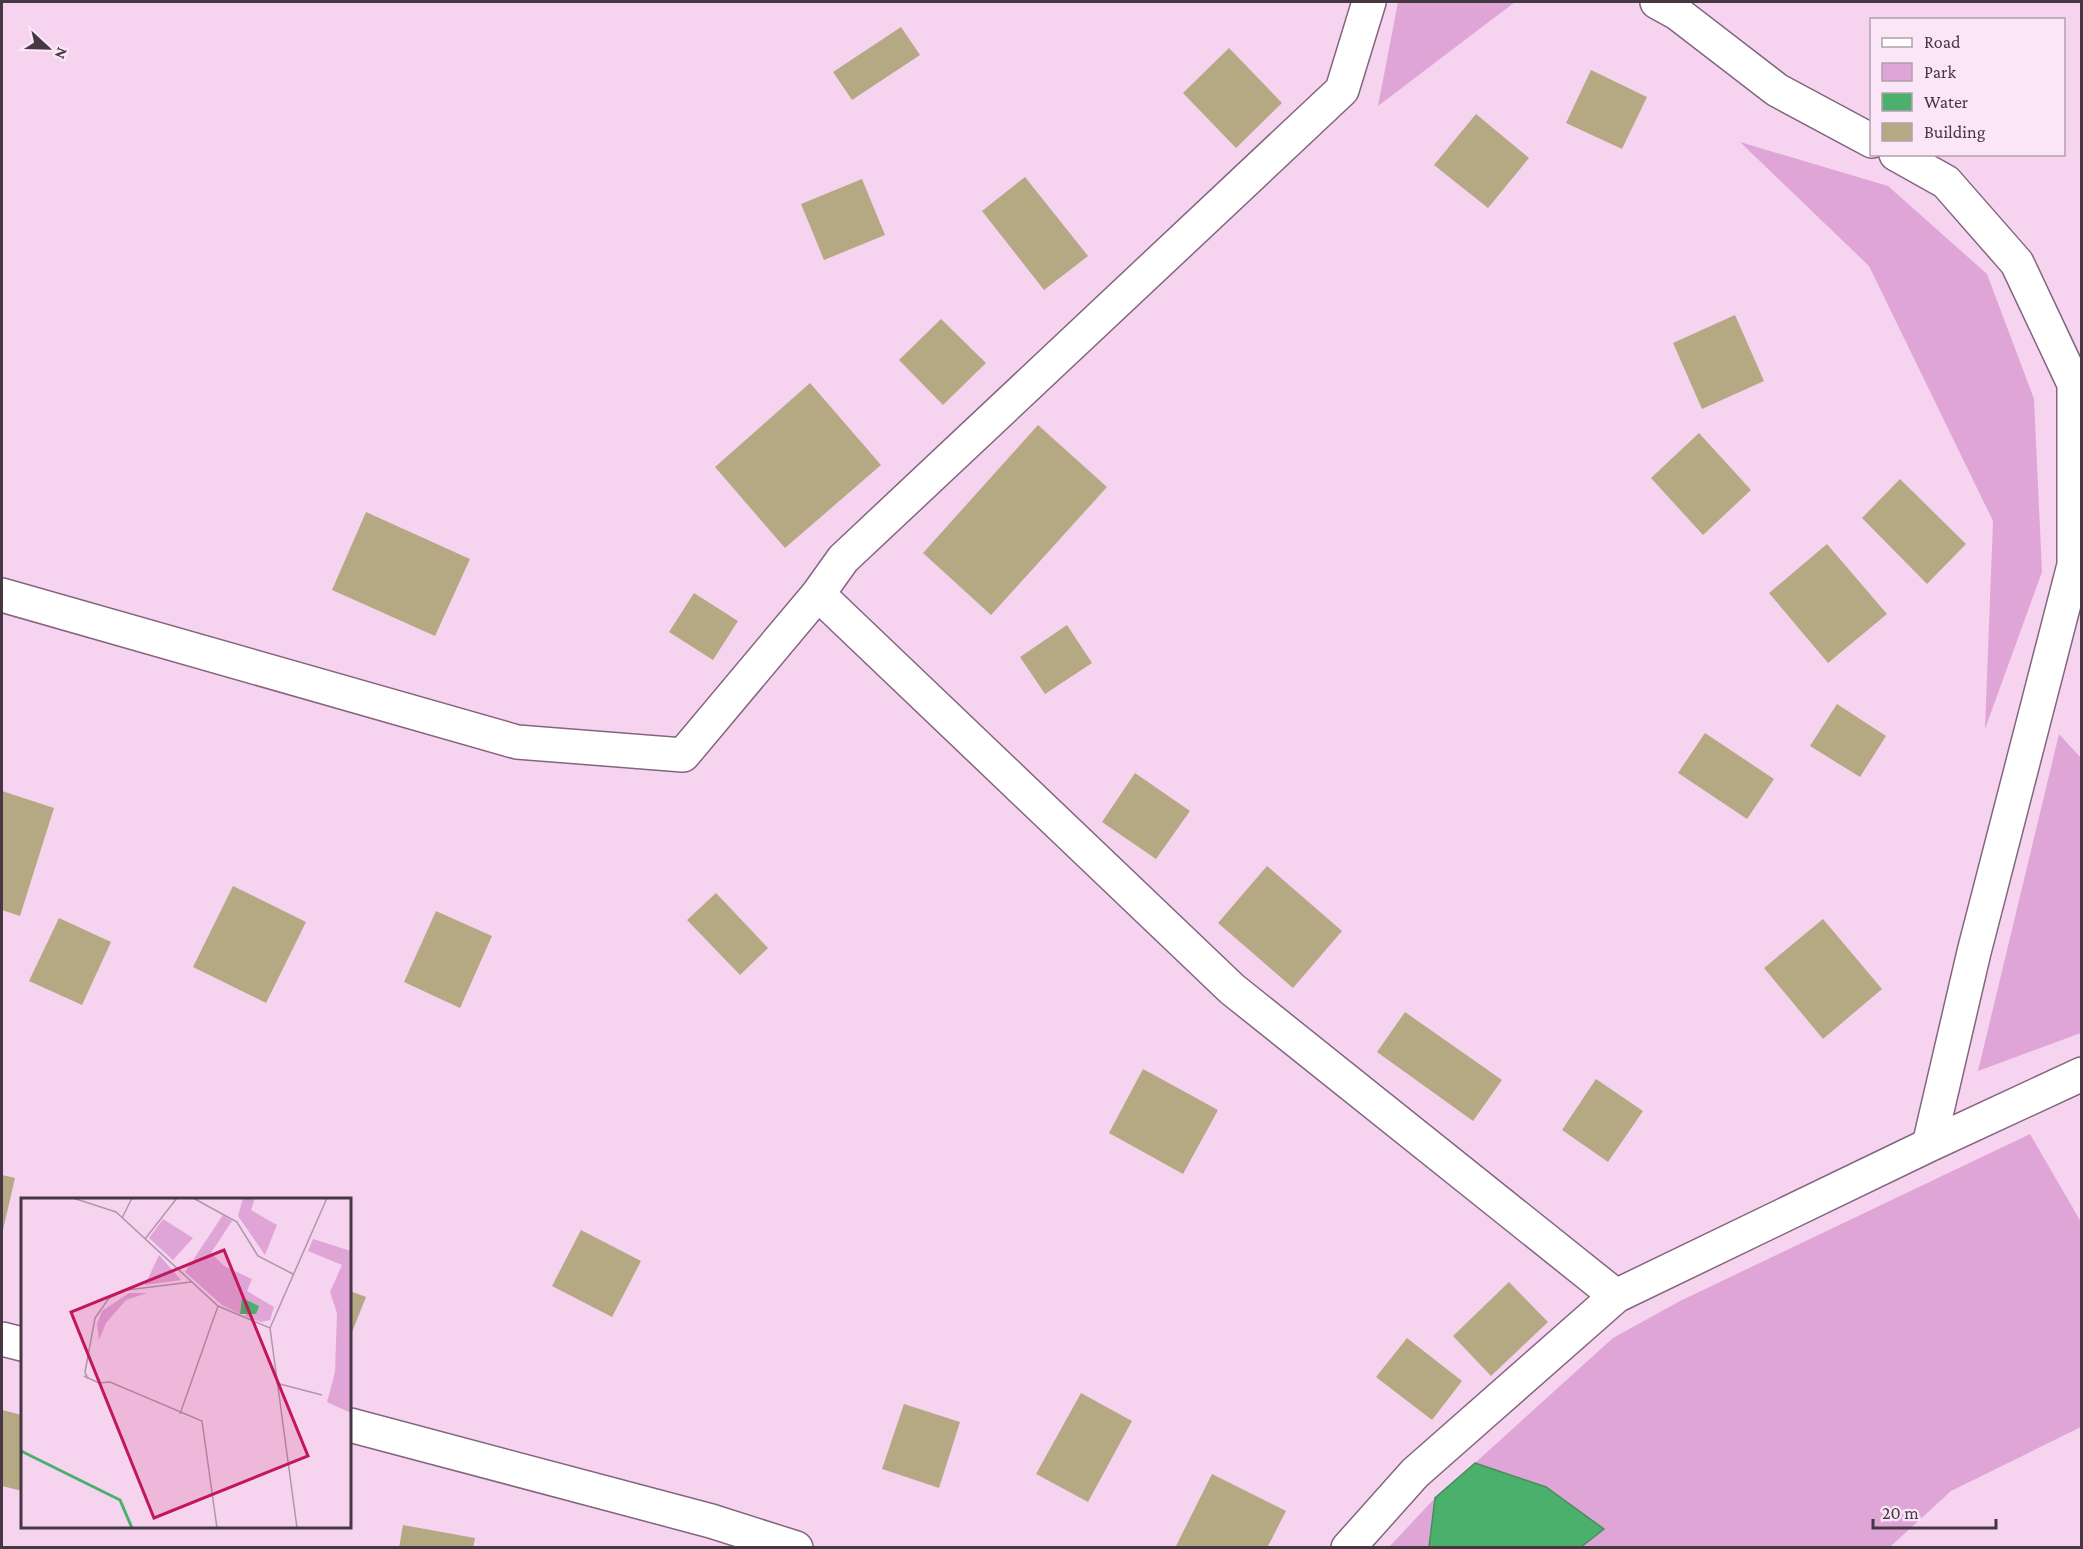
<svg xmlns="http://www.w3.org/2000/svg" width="2083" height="1549" font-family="'Crimson Pro',serif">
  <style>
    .green { fill: #dfa5d6 }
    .water { fill: #4bb06c; stroke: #498c60; stroke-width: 1.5 }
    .building { fill: #b5a984 }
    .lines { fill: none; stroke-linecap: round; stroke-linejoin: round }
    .street-casing { stroke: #83657e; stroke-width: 36 }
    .street { stroke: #fff; stroke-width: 33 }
    .inset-river { fill: none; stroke: #4bb06c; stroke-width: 3 }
    .inset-road { fill: none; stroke: #af96ab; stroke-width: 1.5 }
    .view { fill: #c2185b; fill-opacity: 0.15; stroke: #c2185b; stroke-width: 3 }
    .inset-edge { fill: none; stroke: #453843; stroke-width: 3 }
  </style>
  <rect width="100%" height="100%" fill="#f6d4f0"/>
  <path class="green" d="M1398 2H1515L1378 106Z
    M1740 142 1888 186 1987 274 2034 399 2042 572 1985 729 1993 521 1869 266Z
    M2059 734 2081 758V1033L1978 1071Z
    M2030 1134 2081 1222V1427L1951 1491 1890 1547H1581L1604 1529 1475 1463 1613 1338 1680 1301Z
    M1435 1498 1429 1547H1389Z"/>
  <path class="water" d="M1475 1463 1546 1487 1604 1529 1581 1547H1429L1435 1498Z"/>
  <path class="building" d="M901 27 920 55 852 100 833 72Z
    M1229 48 1282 103 1236 148 1183 93Z
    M1591 70 1647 97 1622 149 1566 123Z
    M1476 114 1529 158 1488 208 1434 165Z
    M1025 177 1088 256 1044 290 982 211Z
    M862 179 885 235 824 260 801 204Z
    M1735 315 1764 381 1702 409 1673 343Z
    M941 319 986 363 943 405 899 360Z
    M810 383 881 465 785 548 715 467Z
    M1038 425 1107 487 991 615 923 553Z
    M1699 433 1751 490 1703 535 1651 478Z
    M1900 479 1966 544 1927 584 1862 518Z
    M366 512 470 559 435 636 332 590Z
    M1827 544 1887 614 1828 663 1769 593Z
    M694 593 738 621 713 660 669 632Z
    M1067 625 1092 663 1045 694 1020 657Z
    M1837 704 1886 736 1860 777 1810 746Z
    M1705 733 1774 779 1747 819 1678 773Z
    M1135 773 1190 811 1156 859 1102 822Z
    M2 791 54 808 20 916 2 910Z
    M1267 866 1342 931 1293 988 1218 923Z
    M233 886 306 922 266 1003 193 967Z
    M716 893 768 948 740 975 687 920Z
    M436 911 492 936 460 1008 404 982Z
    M59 918 111 942 82 1005 29 981Z
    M1823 919 1882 989 1823 1039 1764 968Z
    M1405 1012 1502 1080 1473 1121 1377 1052Z
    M1143 1069 1218 1110 1183 1174 1109 1133Z
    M1596 1079 1643 1111 1608 1162 1562 1130Z
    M2 1175 15 1178 2 1234Z
    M581 1230 641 1261 612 1317 552 1286Z
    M1509 1282 1548 1322 1491 1376 1453 1336Z
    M350 1291 366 1297 350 1337Z
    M1407 1338 1462 1381 1432 1420 1376 1377Z
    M1081 1393 1132 1421 1088 1502 1036 1474Z
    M904 1404 960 1422 939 1488 882 1469Z
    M2 1410 22 1415V1491L2 1486Z
    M1212 1474 1286 1511 1267 1548H1175Z
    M403 1525 475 1538 473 1548H399Z"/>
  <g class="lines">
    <g class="street-casing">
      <path id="street" d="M1657 2 1677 13 1777 90 1872 141
        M1896 154 1946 182 2017 263 2074 384V565L1974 952 1929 1145
        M818 594 1232 989 1616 1296
        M2 595 517 742 683 755 818 594 843 559 1342 90 1369 2
        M2 1339 22 1344
        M350 1425 711 1521 796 1548
        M1348 1548 1415 1473 1616 1296 1929 1145 2082 1074"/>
    </g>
    <use href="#street" class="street"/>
  </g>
  <g transform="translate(21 1198)">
    <rect width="330" height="330" fill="#f6d4f0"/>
    <path d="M222 0H234L230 12 256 27 244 57 217 18ZM202 17 211 23 190 55 203 68 231 81 226 93 253 109 249 122 240 124 224 118 234 107 221 101 219 116 201 107 164 74ZM142 21 172 40 152 62 128 40ZM292 41 330 53V215L306 204 314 174 316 115 309 94 321 67 287 53ZM138 57 160 82 124 87ZM108 95H126L105 102 85 125 78 142 76 126 81 113Z" fill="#dfa5d6"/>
    <path d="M221 100 238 108 235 116H219Z" fill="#4bb06c"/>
    <path class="inset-river" d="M0 253 99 302 111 330"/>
    <path class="inset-road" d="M52 0 95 14 197 108 249 130 276 330M172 0 216 24 237 58 272 76M101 20 111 0M124 41 156 0M249 130 306 0M63 178 78 185 89 184 181 223 196 330M67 181 64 174 74 120 88 100 106 92 170 84M255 185 301 197M159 216 197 108"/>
    <path class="view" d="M203 52 287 258 133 320 50 114Z"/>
    <rect width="330" height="330" class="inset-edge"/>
  </g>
  <rect width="2083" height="1549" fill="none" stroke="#453843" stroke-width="6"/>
  <rect x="1870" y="18" width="195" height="138" fill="#fbe6f7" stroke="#b2a0af" stroke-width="1.5"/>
  <rect x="1882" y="38" width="30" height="9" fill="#ffffff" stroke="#b2a0af" stroke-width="1.5"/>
  <text x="1924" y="48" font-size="18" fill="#453843">Road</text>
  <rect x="1882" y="63" width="30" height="18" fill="#dfa5d6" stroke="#b2a0af" stroke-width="1.5"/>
  <text x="1924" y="78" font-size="18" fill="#453843">Park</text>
  <rect x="1882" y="93" width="30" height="18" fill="#4bb06c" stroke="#b2a0af" stroke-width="1.5"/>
  <text x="1924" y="108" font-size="18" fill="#453843">Water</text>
  <rect x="1882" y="123" width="30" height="18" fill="#b5a984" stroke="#b2a0af" stroke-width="1.5"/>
  <text x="1924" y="138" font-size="18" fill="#453843">Building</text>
  <g transform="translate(48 48) rotate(112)" stroke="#fbe6f7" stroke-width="4.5" paint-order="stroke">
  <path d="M0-4.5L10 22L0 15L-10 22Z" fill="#453843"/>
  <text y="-9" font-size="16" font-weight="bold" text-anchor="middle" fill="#453843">N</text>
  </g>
  <path d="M1873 1519v9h123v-9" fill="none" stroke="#453843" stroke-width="3"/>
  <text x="1882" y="1519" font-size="18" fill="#453843" stroke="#fbe6f7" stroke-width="4.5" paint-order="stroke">20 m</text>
</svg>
